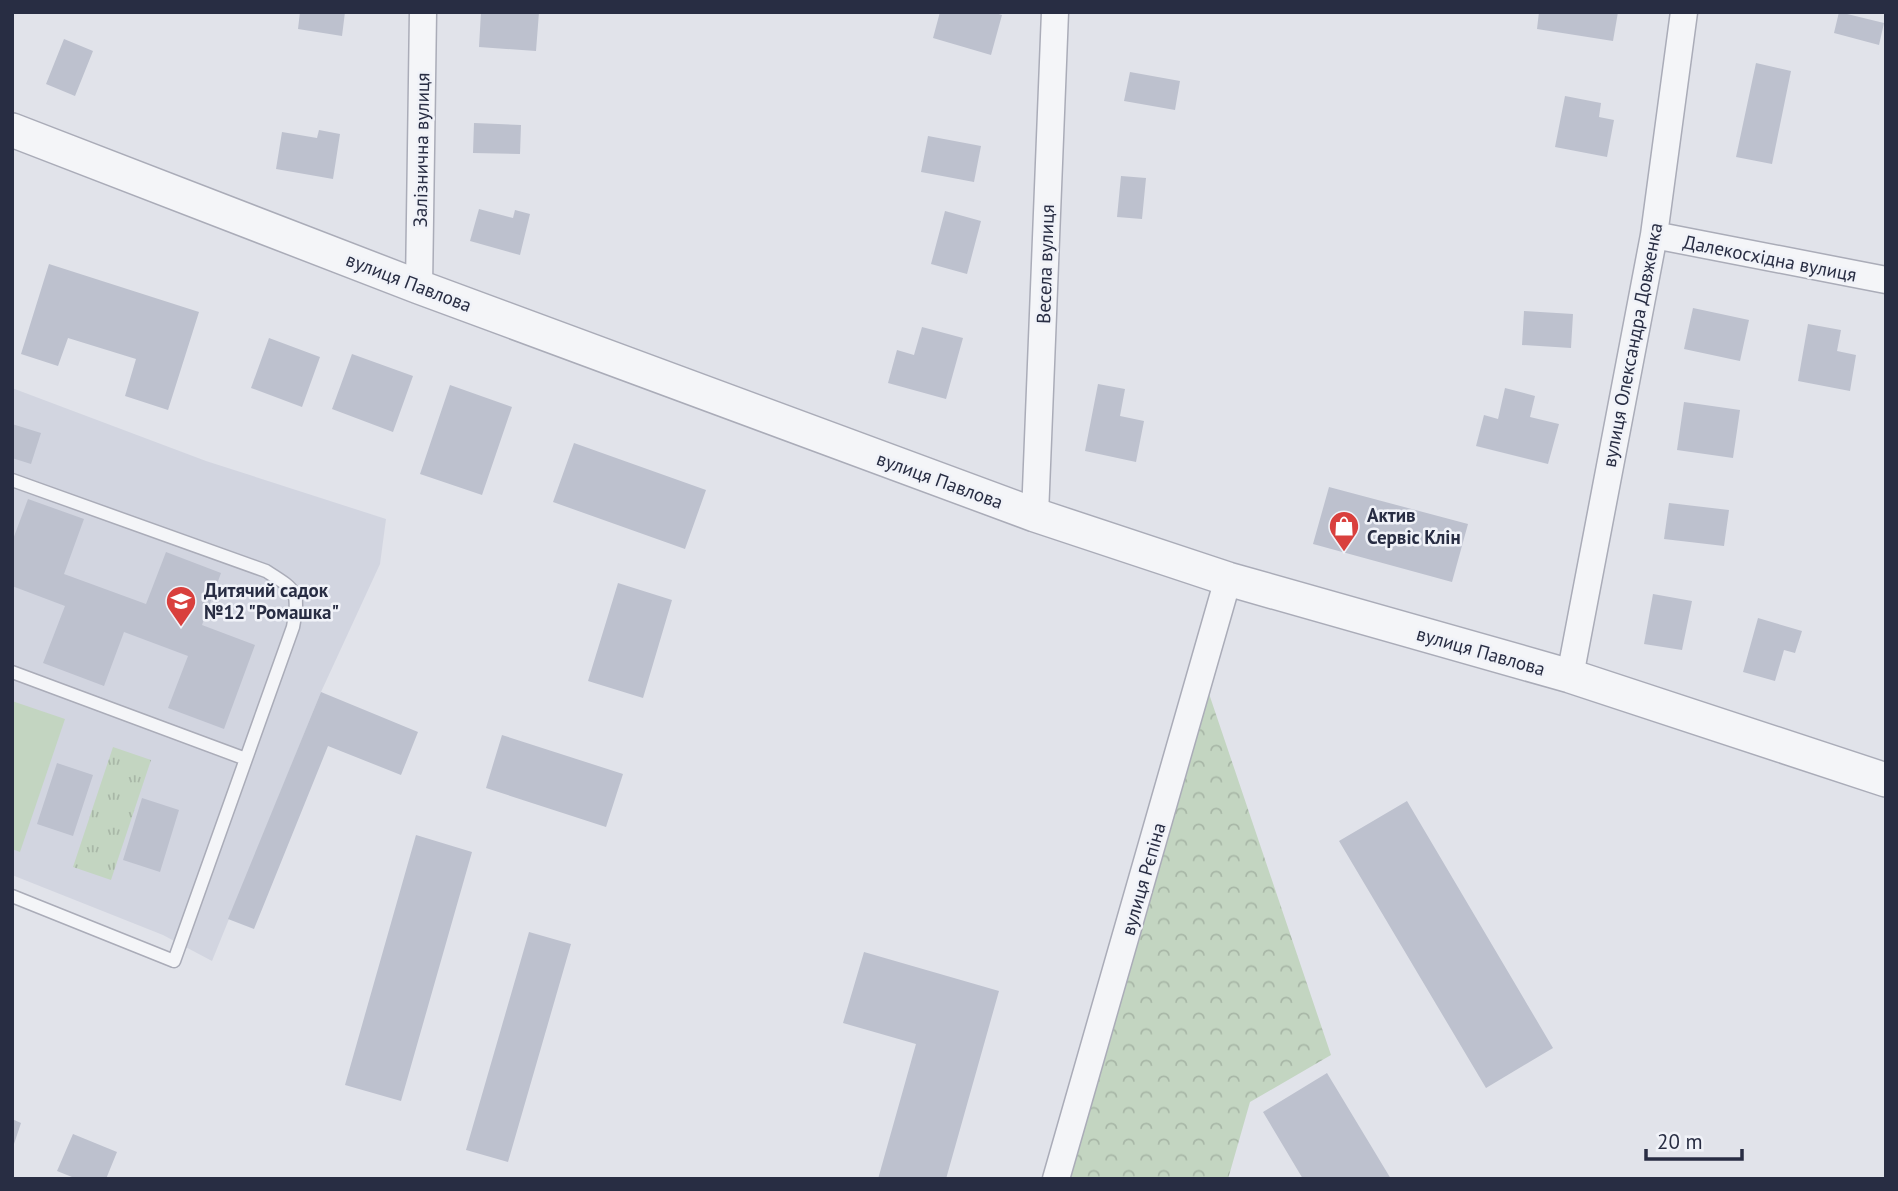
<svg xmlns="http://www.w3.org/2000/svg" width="1898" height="1191" font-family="'PT Sans',sans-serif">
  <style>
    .built { fill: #d2d5e0 }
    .grass { fill: url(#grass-tufts) }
    .forest { fill: url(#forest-crowns) }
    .pitch { fill: #c3d5c1 }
    .building { fill: #bdc1ce }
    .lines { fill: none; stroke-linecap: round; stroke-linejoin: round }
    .service-casing { stroke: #aaacb8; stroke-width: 15 }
    .minor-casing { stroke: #aaacb8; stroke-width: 29 }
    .tertiary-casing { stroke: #aaacb8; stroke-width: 36 }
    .service { stroke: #f4f5f8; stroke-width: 12 }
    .minor { stroke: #f4f5f8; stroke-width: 26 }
    .tertiary { stroke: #f4f5f8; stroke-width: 33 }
    .labels { text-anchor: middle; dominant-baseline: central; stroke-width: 5; stroke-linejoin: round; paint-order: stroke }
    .street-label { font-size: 19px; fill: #282d43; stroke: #f0f2f8 }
    .poi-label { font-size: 19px; font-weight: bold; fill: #282d43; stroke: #f0f2f8; text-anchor: start }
  </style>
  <defs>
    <pattern id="grass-tufts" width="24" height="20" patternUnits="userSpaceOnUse" patternTransform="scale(1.75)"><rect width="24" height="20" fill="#c3d5c1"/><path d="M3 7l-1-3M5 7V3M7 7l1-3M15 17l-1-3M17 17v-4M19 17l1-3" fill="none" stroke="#a8b7a7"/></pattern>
    <pattern id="forest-crowns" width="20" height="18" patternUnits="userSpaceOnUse" patternTransform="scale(1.75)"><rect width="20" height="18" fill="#c3d5c1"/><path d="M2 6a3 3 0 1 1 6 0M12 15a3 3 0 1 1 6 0" fill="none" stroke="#a8b7a7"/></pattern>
  </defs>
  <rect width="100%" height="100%" fill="#e1e3ea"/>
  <path class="built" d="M12 388 206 461 386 519 380 564 321 692 212 961 163 935 12 875Z"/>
  <path class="grass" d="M113 747 151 760 111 880 73 867Z"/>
  <path class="forest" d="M1202 673 1331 1055 1250 1102 1228 1179H1056Z"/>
  <path class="pitch" d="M12 701 65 719 20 852 12 849Z"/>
  <path class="building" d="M300 12H345L342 36 298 29Z
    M481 12H539L536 51 479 47Z
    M940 12H992L1002 15 991 55 933 38Z
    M1539 12H1618L1613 41 1537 29Z
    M1839 12 1884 23 1879 45 1834 33Z
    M64 39 93 51 75 96 46 84Z
    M1756 63 1791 71 1772 164 1736 157Z
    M1130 72 1180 81 1175 110 1124 101Z
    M1565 96 1601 103 1599 117 1614 120 1607 157 1555 147Z
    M474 123 521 125 520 154 473 153Z
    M319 130 340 134 333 179 276 169 282 132 317 138Z
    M928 136 981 146 974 182 921 172Z
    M1121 176 1146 178 1142 219 1117 217Z
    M479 209 513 218 515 210 530 214 520 255 470 241Z
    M945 211 981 221 967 274 931 264Z
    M49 264 199 312 168 410 125 396 136 359 68 338 58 366 21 354Z
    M1693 308 1749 320 1740 361 1684 349Z
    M1524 311 1573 314 1571 348 1522 345Z
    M1808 324 1841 330 1837 351 1856 355 1850 391 1798 381Z
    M922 327 963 338 946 399 888 383 897 350 914 355Z
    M269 338 320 357 302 407 251 388Z
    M352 354 413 376 393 432 332 409Z
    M1098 384 1125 389 1120 416 1144 421 1136 462 1085 451Z
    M450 385 512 407 482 495 420 474Z
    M1505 388 1535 396 1530 417 1559 424 1548 464 1476 446 1484 415 1498 419Z
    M1684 402 1740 410 1733 458 1677 450Z
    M12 424 41 433 31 464 12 458Z
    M574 443 706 490 685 549 553 502Z
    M1329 487 1468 524 1452 582 1313 544Z
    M28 499 84 519 64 574 146 604 166 552 221 573 202 625 255 645 224 729 168 708 188 656 124 632 104 686 43 663 65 606 12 586V542Z
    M1669 503 1729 510 1724 546 1664 539Z
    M618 583 672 600 643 698 588 681Z
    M1653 594 1692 601 1682 650 1644 644Z
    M1758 618 1802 631 1795 653 1784 650 1775 681 1743 672Z
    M321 692 418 732 401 775 328 746 254 929 228 919Z
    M502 735 623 774 606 827 486 788Z
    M57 763 93 775 73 836 37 824Z
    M142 798 179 810 160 872 123 860Z
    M1407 801 1553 1048 1486 1088 1339 841Z
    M416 835 472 852 401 1101 345 1085Z
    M529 932 571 944 508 1162 466 1150Z
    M864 952 999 991 946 1179H878L916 1044 843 1023Z
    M1327 1073 1391 1179H1303L1263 1112Z
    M12 1119 21 1123 13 1147H12Z
    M73 1134 117 1152 106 1179H77L57 1171Z"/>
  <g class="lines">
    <g class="service-casing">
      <path id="service" d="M12 480 266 571C296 590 300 591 293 627L174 961 12 896
        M12 672 246 759"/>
    </g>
    <g class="minor-casing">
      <path id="minor" d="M1654 235 1886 280
        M419 287 423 12
        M1035 515 1055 12
        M1570 676 1654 235 1684 12
        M1056 1179 1228 579"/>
    </g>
    <g class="tertiary-casing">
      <path id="tertiary" d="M12 130 419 287 1035 515 1228 579 1570 676 1886 780"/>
    </g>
    <use href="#service" class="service"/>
    <use href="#minor" class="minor"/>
    <use href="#tertiary" class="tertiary"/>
  </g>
  <defs>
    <g id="shop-pin" transform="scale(1.575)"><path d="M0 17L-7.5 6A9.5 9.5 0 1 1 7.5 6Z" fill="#d9403d" stroke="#f0f2f8"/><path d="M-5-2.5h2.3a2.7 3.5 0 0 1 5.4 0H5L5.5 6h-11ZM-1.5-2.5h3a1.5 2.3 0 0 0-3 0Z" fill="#fff"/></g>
    <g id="school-pin" transform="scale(1.575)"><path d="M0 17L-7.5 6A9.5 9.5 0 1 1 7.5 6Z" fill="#d9403d" stroke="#f0f2f8"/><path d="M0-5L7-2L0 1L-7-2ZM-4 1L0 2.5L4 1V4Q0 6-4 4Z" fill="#fff"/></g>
  </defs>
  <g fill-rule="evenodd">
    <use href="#shop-pin" x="1344" y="526"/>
    <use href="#school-pin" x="181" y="601"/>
  </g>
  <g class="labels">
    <g class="street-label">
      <text transform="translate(421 150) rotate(-89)">Залізнична вулиця</text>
      <text transform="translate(1770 258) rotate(11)">Далекосхідна вулиця</text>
      <text transform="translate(1045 264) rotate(-88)">Весела вулиця</text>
      <text transform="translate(409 282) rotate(21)">вулиця Павлова</text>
      <text transform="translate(1632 345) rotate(-79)">вулиця Олександра Довженка</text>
      <text transform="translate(940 480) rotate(20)">вулиця Павлова</text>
      <text transform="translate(1481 651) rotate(16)">вулиця Павлова</text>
      <text transform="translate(1143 879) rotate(-74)">вулиця Рєпіна</text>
    </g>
    <g class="poi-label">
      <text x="1367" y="515">Актив<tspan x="1367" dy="22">Сервiс Клiн</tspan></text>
      <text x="204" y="590">Дитячий садок<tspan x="204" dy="22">№12 "Ромашка"</tspan></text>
    </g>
  </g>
  <rect width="1898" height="1191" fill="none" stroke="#282d43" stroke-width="28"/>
  <path d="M1646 1149v10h96v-10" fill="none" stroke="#282d43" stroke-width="3.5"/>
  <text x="1657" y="1149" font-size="21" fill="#282d43" stroke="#f0f2f8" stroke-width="5" paint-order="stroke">20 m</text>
</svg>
